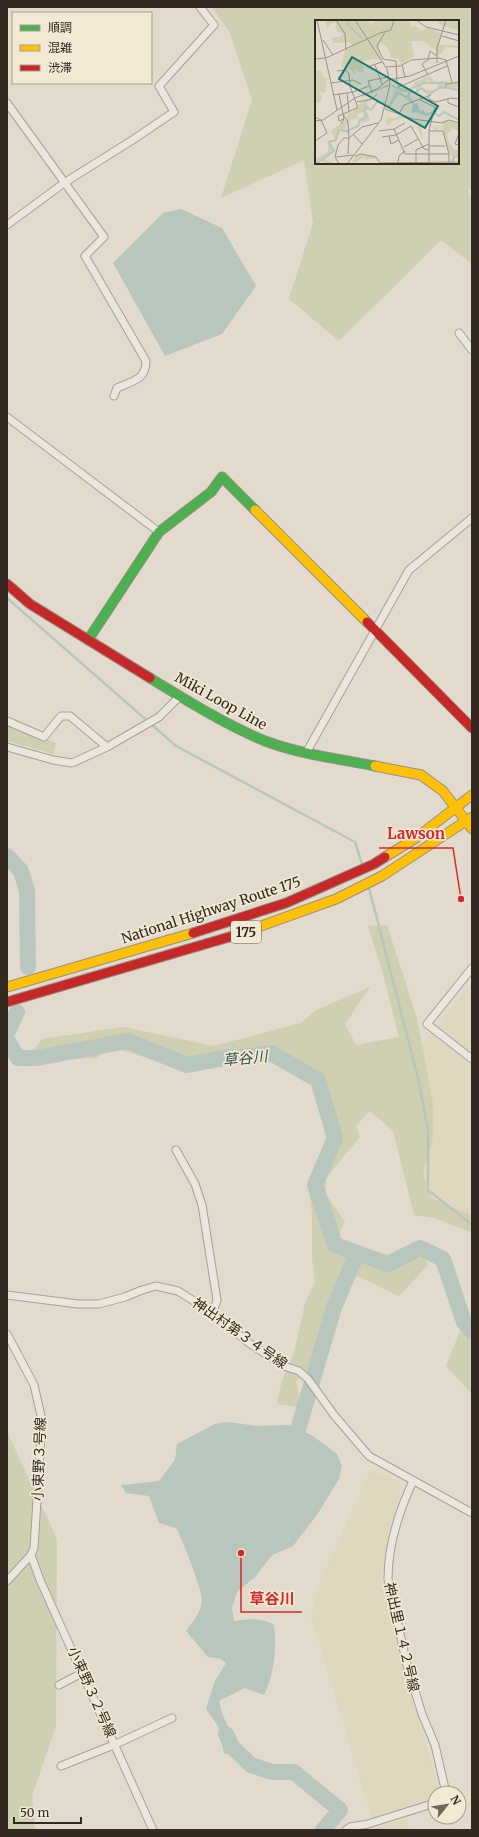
<svg xmlns="http://www.w3.org/2000/svg" width="479" height="1837" font-family="Merriweather,'Noto Sans JP',serif">
  <style>
    .farmland { fill: #dfd8bf }
    .green { fill: #cfcfb1; fill-rule: evenodd }
    .water { fill: #b8c6bd }
    .lines { fill: none; stroke-linecap: round; stroke-linejoin: round }
    .stream { stroke: #b8c6bd; stroke-width: 2.5 }
    .river { stroke: #b8c6bd; stroke-width: 16 }
    .street-casing { stroke: #a6a096; stroke-width: 9 }
    .fast-casing { stroke: #968f86; stroke-width: 11 }
    .slow-casing { stroke: #968f86; stroke-width: 11 }
    .jam-casing { stroke: #968f86; stroke-width: 11 }
    .street { stroke: #eae6de; stroke-width: 7 }
    .fast { stroke: #4caf50; stroke-width: 9 }
    .slow { stroke: #ffc107; stroke-width: 9 }
    .jam { stroke: #c62828; stroke-width: 9 }
    .labels { text-anchor: middle; dominant-baseline: central; stroke-width: 3.5; stroke-linejoin: round; paint-order: stroke }
    .shield { fill: #f1e9d4; stroke: #6d6356; stroke-width: 1 }
    .shield-label { font-size: 13px; font-weight: bold; fill: #342920 }
    .street-label { font-size: 14px; fill: #342920; stroke: #f1e9d4 }
    .water-label { font-size: 15px; font-style: italic; fill: #305250; stroke: #f1e9d4 }
    .inset-river { fill: none; stroke: #b8c6bd; stroke-width: 2 }
    .inset-road { fill: none; stroke: #9c9388; stroke-width: 1 }
    .view { fill: #0f766e; fill-opacity: 0.15; stroke: #0f766e; stroke-width: 2 }
    .inset-edge { fill: none; stroke: #342920; stroke-width: 2 }
    .leader { fill: none; stroke: #d62828; stroke-width: 1.5 }
    .callout-dot { fill: #d62828; stroke: #f1e9d4; stroke-width: 1.5 }
    .callout-label { font-size: 15px; text-anchor: middle; font-weight: bold; fill: #d62828; stroke: #f1e9d4; stroke-width: 3.5; stroke-linejoin: round; paint-order: stroke }
  </style>
  <rect width="100%" height="100%" fill="#e1dacd"/>
  <path class="farmland" d="M472 983V1215L432 1198 423 1175 433 1137V1103L422 1044Z
    M371 1469 402 1484 380 1581 440 1793H435V1799L372 1820 311 1616 316 1590Z
    M406 1818 410 1830H370V1829Z"/>
  <path class="green" d="M212 7H472V191L467 187 472 202V264L441 240 339 341 289 299 313 223 304 160 221 198 252 100 230 33ZM316 21H458V163H316Z
    M7 723 56 743 54 754 7 741Z
    M387 925 417 1018 433 1103V1137L423 1175 432 1198 472 1215V1233L434 1218 414 1215 393 1131 370 1111 356 1126 360 1137 326 1178V1194L345 1222 334 1243 371 1258 380 1266 400 1265 419 1257 425 1259 428 1265 399 1296 355 1275 313 1368 296 1381 302 1408 277 1404 282 1380 294 1353 305 1303 315 1282 312 1256V1214L308 1180 335 1147V1122L325 1087 264 1050H238L211 1069H182L112 1047 96 1058 38 1061 33 1052 42 1039 123 1027 214 1046 301 1023 316 1010 370 987 345 1024 356 1045 399 1037 384 977 368 926Z
    M472 1329V1394L446 1366 460 1331Z
    M7 1432 57 1539 56 1726 32 1796 35 1830H7Z"/>
  <path class="water" d="M181 209 222 228 256 286 222 334 165 356 113 263 163 213Z
    M227 1422 257 1426 288 1425 313 1436 337 1454 342 1466 339 1479 317 1515 293 1546 272 1555 256 1576 237 1592 232 1608 234 1621C247 1619 262 1617 274 1625 277 1647 274 1675 264 1695L245 1688 219 1701 222 1713 238 1750 236 1756 224 1753 218 1726 206 1709 215 1681 226 1663 221 1659 208 1657 186 1631C192 1623 201 1612 202 1601 203 1592 182 1538 176 1528L159 1523 149 1496 126 1493 121 1485 159 1481 175 1460 177 1444 215 1424Z"/>
  <g class="lines">
    <path class="stream" d="M7 598 176 746 355 842 362 864
      M369 888 418 1078 428 1130V1190L472 1225"/>
    <path class="river" d="M7 856 21 871 27 891 28 967
      M7 1033 17 1012
      M7 1040 18 1058H37L127 1041 187 1065 230 1057H244L271 1053 318 1080 335 1138 315 1185 335 1245 388 1264 420 1248 443 1259 464 1322 472 1331
      M287 1447 295 1440 334 1307 357 1253
      M226 1734 232 1747 251 1765 272 1772H294L340 1810 323 1830"/>
    <g class="street-casing">
      <path id="street" d="M7 103 104 237 85 256 146 361C146 380 132 381 117 388L114 396
        M7 225 64 183 134 139 174 112 159 86 214 25 200 7
        M459 333 472 350
        M7 417 159 532
        M7 721 44 737 61 716H70L107 747
        M7 747 53 760 72 763 107 747 159 717 180 696
        M306 753 409 570 472 518
        M472 968 427 1024 472 1059
        M176 1150 195 1184 202 1205 217 1300 213 1313
        M7 1295 78 1304H99L125 1297 142 1290 156 1286 178 1291 213 1313 249 1343 284 1366 299 1371 308 1379 334 1415 369 1456 472 1513
        M7 1334 34 1385 42 1420 34 1548 31 1555 7 1581
        M413 1481C399 1511 388 1545 388 1579L407 1665 422 1714 435 1745 446 1793
        M31 1555 40 1580 153 1830
        M59 1685 82 1673
        M61 1766 116 1744 172 1718
        M346 1830 350 1827 368 1824 435 1803"/>
    </g>
    <g class="fast-casing">
      <path id="fast" d="M88 640 159 532 211 492 222 477 255 510
        M150 678C186 700 226 725 265 741 300 754 339 759 375 766"/>
    </g>
    <g class="slow-casing">
      <path id="slow" d="M255 510 367 622
        M375 766 421 775 443 791 472 829
        M385 857 416 838 472 795
        M236 935 336 899 382 876 472 817
        M7 987 193 933"/>
    </g>
    <g class="jam-casing">
      <path id="jam" d="M7 584 30 604 150 678
        M367 622 472 728
        M193 933 286 903 374 864 385 857
        M7 1002 236 935"/>
    </g>
    <use href="#street" class="street"/>
    <use href="#fast" class="fast"/>
    <use href="#slow" class="slow"/>
    <use href="#jam" class="jam"/>
  </g>
  <g class="labels">
    <rect class="shield" x="231" y="921" width="30" height="22" rx="3"/>
    <g class="shield-label">
      <text x="246" y="932">175</text>
    </g>
    <g class="street-label">
      <text transform="translate(221 701) rotate(29)">Miki Loop Line</text>
      <text transform="translate(211 910) rotate(-18)">National Highway Route 175</text>
      <text transform="translate(240 1333) rotate(35)">神出村第３４号線</text>
      <text transform="translate(39 1459) rotate(-88)">小束野３号線</text>
      <text transform="translate(402 1637) rotate(77)">神出里１４２号線</text>
      <text transform="translate(92 1692) rotate(66)">小束野３２号線</text>
    </g>
    <g class="water-label">
      <text transform="translate(245 1058) rotate(-6)">草谷川</text>
    </g>
  </g>
  <g transform="translate(315 20)">
    <rect width="144" height="144" fill="#e1dacd"/>
    <path d="M10 0H54L55 6 61 0H94L97 7 100 5 106 11 113 8 127 14 124 25H141L144 28 130 27 128 33 123 35 120 27 119 29 108 21H96L99 36 86 44 84 39 76 38 73 28 65 22 63 29 66 39H55L47 42 51 43 48 45 49 52 46 53 40 49V54L36 50 26 47 30 31 38 26 34 22 18 23 17 17H25L28 13 22 12 21 3H17L12 9ZM120 0H144V11L124 4ZM0 51H5L8 54 6 55 12 59 10 73 4 72 7 77 5 83 0 82ZM115 56 119 61 144 62V67L124 69 115 75 105 69 100 75 101 67 99 65 92 72H86L91 77 95 73 94 77 97 84 84 73 74 86 80 68 82 70 83 69 78 66 92 71 98 65H99V62ZM114 58 113 63 122 64V70H111L105 67ZM61 77 52 83 55 90H51L55 100 47 103 44 99 48 97V92L41 95 44 98 34 100V103L32 100 33 92 37 93 46 82ZM86 96 98 98 112 107 111 109 106 107 108 120 101 104 96 100 87 98 77 101 73 106 71 101 74 97 78 99ZM31 100 33 103 30 105 33 106 30 107V111H34V114L25 111 21 122H15L20 132 10 139 20 144H11L5 139 0 144V139L13 132V121L20 119 16 111ZM129 100 144 104V112L138 108 132 114 133 121 140 130H144V134L137 137 131 126 128 107H123L122 110 116 108 128 106ZM46 135 55 136 61 138 50 140V137L37 144 40 137Z" fill="#cfcfb1" fill-rule="evenodd"/>
    <path d="M102 83 105 91 108 90 112 96 101 92 97 93V87Z" fill="#b8c6bd"/>
    <path class="inset-river" d="M32 0 33 5 48 19M77 66 92 71 108 63H132M47 76 74 65M93 76 100 86M72 85 74 87 83 73 92 77 95 72H102L106 68 114 74 126 67 144 70M110 95 118 92 124 96 129 92 144 100M1 144 19 131 14 122 21 120 24 110 32 111 43 106 45 100 52 97 49 89 51 87 56 90 62 82 70 84M136 144 139 137 144 136"/>
    <path class="inset-road" d="M2 0 22 90M21 0 30 14 31 30M101 0 111 7 144 15M70 12 62 26 68 39 81 41 82 59M65 13 76 10 79 0M127 16 144 21M8 20 18 35M0 39 11 38 65 13M113 39 115 31 122 36M122 43V28L131 0M60 45 67 64M87 45 90 57M52 47 67 42M71 47 85 46 96 40 124 38 131 40 137 62M22 51 31 50 34 54 35 66 42 85V88L28 94M113 55 107 44 114 39M81 59 84 67 132 46M16 63 38 60 46 64M130 67 132 64 144 62M57 72 53 61 73 57M32 73 34 91M24 74 29 99 26 104M18 75 38 72 54 66M113 76 115 80 121 82 136 78 144 79M133 79V83L144 87M105 80 120 87 114 110V143M42 82 57 79 62 74M70 89 98 99 127 103 134 100 144 103M28 94 23 96 24 101 29 99M84 94 89 85 116 75M0 97 6 100 12 113 0 121M0 101 8 100 40 78 62 69 73 60 95 56 144 36M90 103 79 109 90 134H134V142M96 106 109 129 114 130M64 111 79 109M114 111H128L134 134M144 113 140 124 144 125M38 114 47 124M74 116 76 124 84 120M67 117 81 115 96 106M114 126H130M89 127 103 119M33 134 34 118 47 107 63 103M40 136 46 134 61 137 65 143M21 137 38 135M65 143 144 142M83 143 84 136 90 131M24 144 20 137 23 125 29 118H34L33 102 28 94M32 144 66 100 75 65 72 49 40 0M101 144V130L114 124"/>
    <path class="view" d="M37 37 123 86 110 108 24 59Z"/>
    <rect width="144" height="144" class="inset-edge"/>
  </g>
  <path class="leader" d="M461 899L453 848H379M241 1553L241 1612H302"/>
  <g class="callout-dot">
    <circle cx="461" cy="899" r="4"/>
    <circle cx="241" cy="1553" r="4"/>
  </g>
  <g class="callout-label">
    <text x="416" y="839">Lawson</text>
    <text x="272" y="1604">草谷川</text>
  </g>
  <rect width="479" height="1837" fill="none" stroke="#342920" stroke-width="16"/>
  <rect x="12" y="12" width="140" height="72" fill="#f1e9d4" stroke="#a59c8c"/>
  <rect x="20" y="25" width="20" height="6" fill="#4caf50" stroke="#a59c8c"/>
  <text x="48" y="32" font-size="12" fill="#342920">順調</text>
  <rect x="20" y="45" width="20" height="6" fill="#ffc107" stroke="#a59c8c"/>
  <text x="48" y="52" font-size="12" fill="#342920">混雑</text>
  <rect x="20" y="65" width="20" height="6" fill="#c62828" stroke="#a59c8c"/>
  <text x="48" y="72" font-size="12" fill="#342920">渋滞</text>
  <g transform="translate(447 1805) rotate(60)"><circle r="19" fill="#f1e9d4" stroke="#a59c8c"/>
  <path d="M0-3L7 15L0 10L-7 15Z" fill="#71675d"/>
  <text y="-6" font-size="11" font-weight="bold" text-anchor="middle" fill="#342920">N</text>
  </g>
  <path d="M14 1817v6h67v-6" fill="none" stroke="#342920" stroke-width="2"/>
  <text x="20" y="1817" font-size="12" fill="#342920" stroke="#f1e9d4" stroke-width="3" paint-order="stroke">50 m</text>
</svg>
